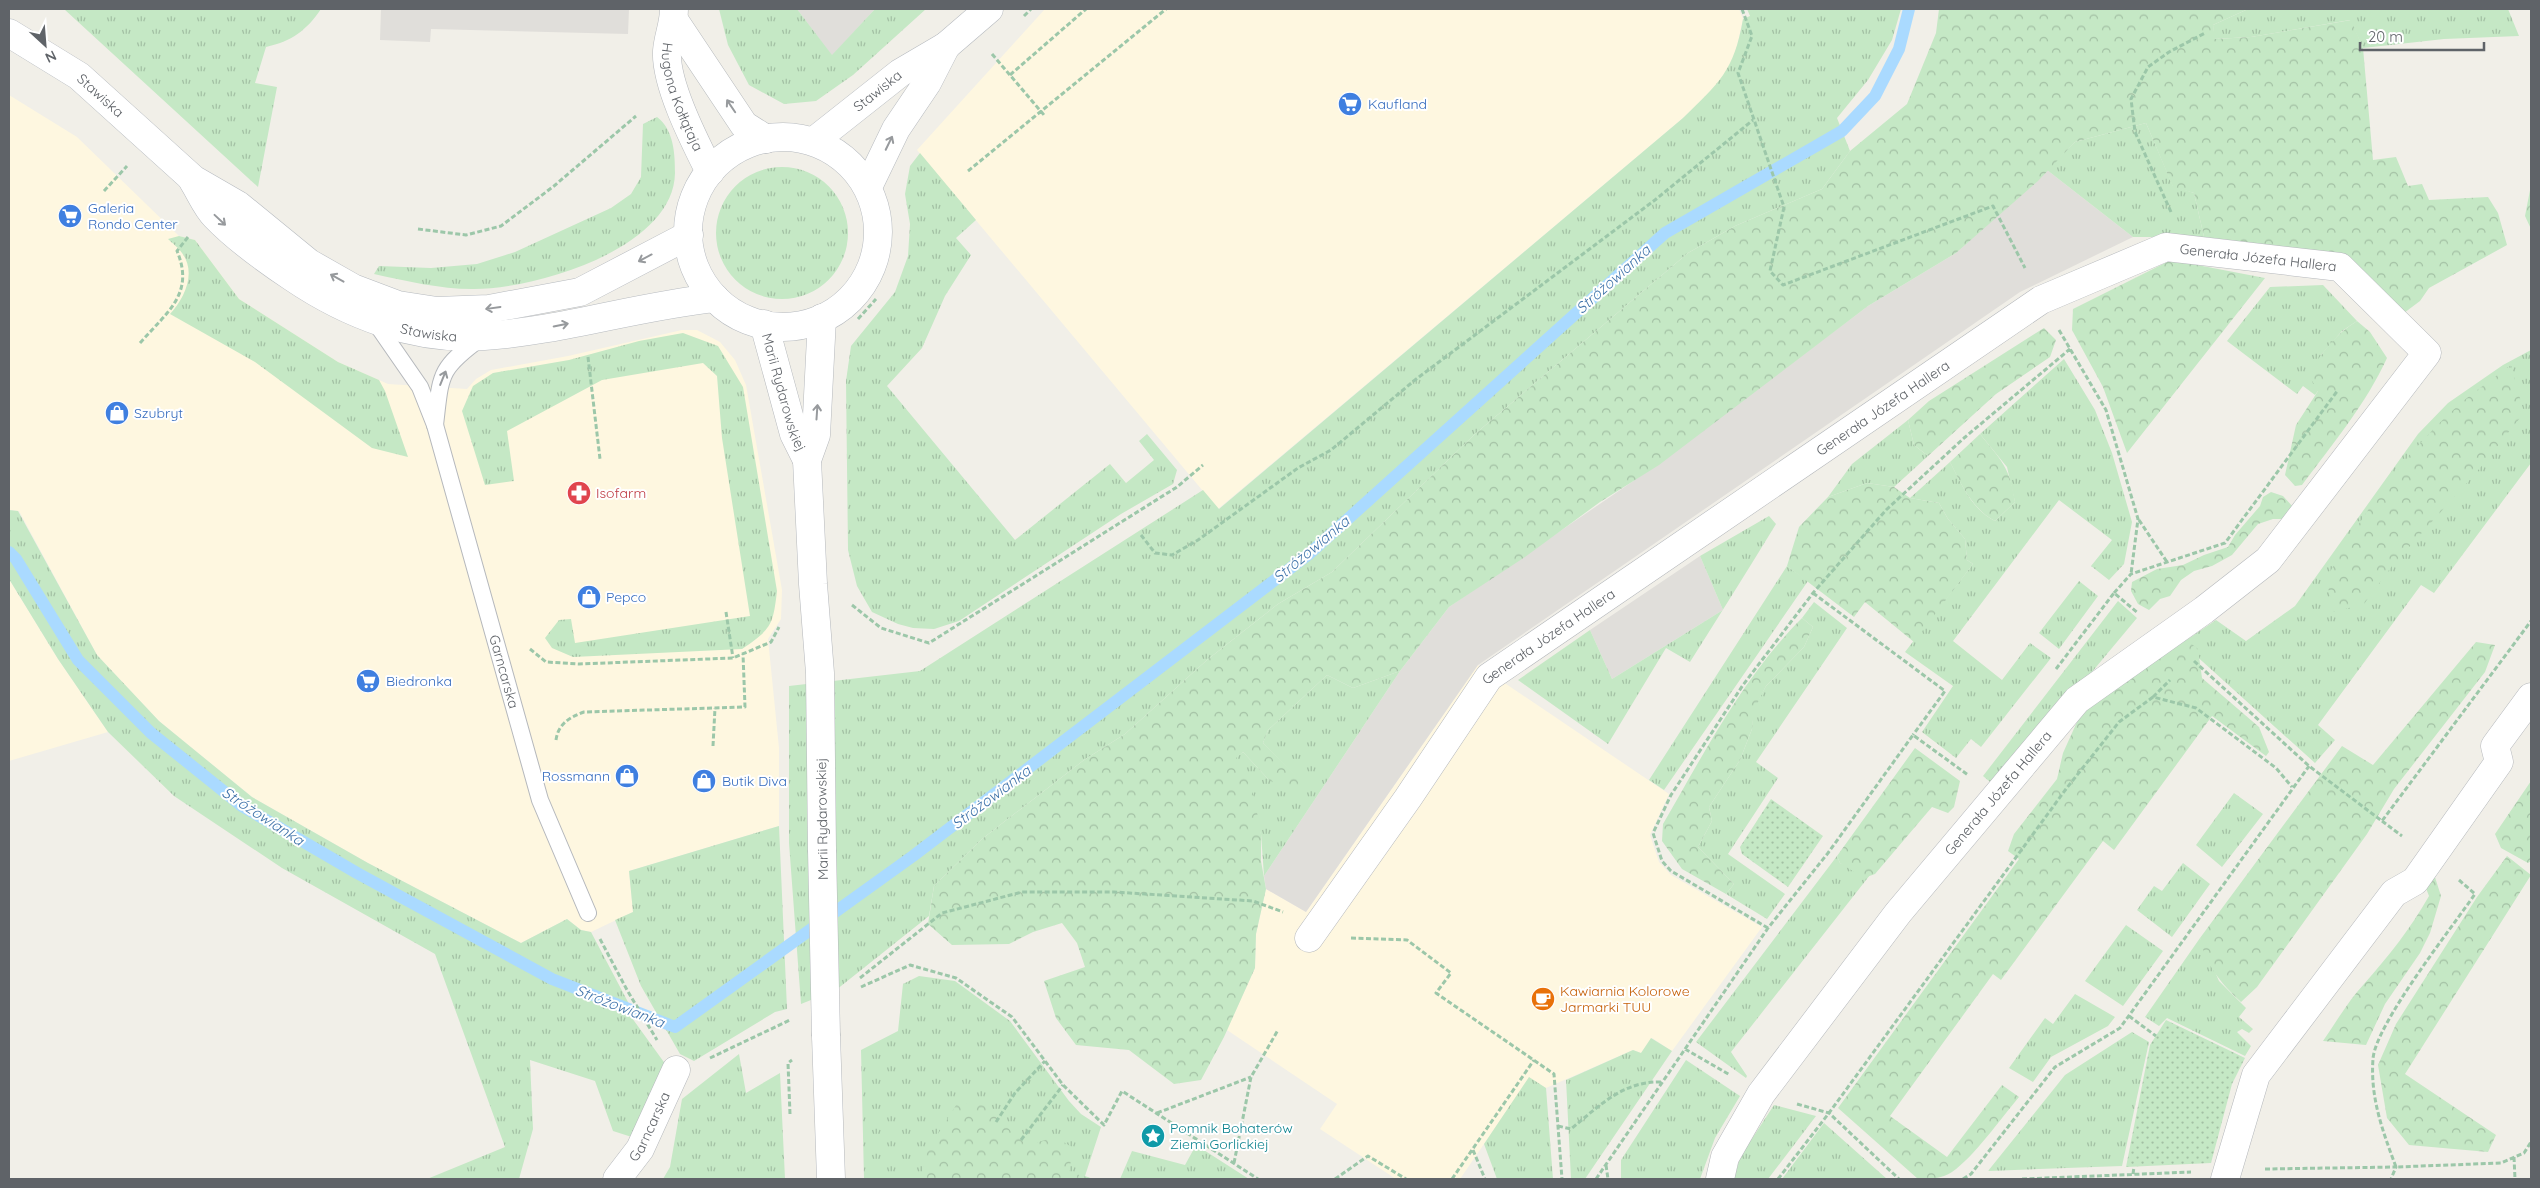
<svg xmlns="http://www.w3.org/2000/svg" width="2540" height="1188" font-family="Quicksand,sans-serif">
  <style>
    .commercial { fill: #fef7e0 }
    .industrial { fill: #e0deda }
    .grass { fill: url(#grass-tufts) }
    .forest { fill: url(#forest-crowns) }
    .park { fill: url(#park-dots) }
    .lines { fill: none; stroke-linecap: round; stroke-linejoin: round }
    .stream { stroke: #aadaff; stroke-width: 12 }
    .service-casing { stroke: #b5b8bc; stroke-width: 18 }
    .minor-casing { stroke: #b5b8bc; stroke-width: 29 }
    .tertiary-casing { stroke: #b5b8bc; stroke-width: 29 }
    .secondary-casing { stroke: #b6babf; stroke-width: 29 }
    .path { stroke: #9cc7a9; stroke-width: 3; stroke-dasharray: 5 2.5; stroke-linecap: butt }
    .service { stroke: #fff; stroke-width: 16 }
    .minor { stroke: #fff; stroke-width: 28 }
    .tertiary { stroke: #fff; stroke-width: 28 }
    .secondary { stroke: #fff; stroke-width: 28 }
    .tertiary-bridge-casing { stroke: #b5b8bc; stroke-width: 29; stroke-linecap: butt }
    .tertiary-bridge { stroke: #fff; stroke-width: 28 }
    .oneway { stroke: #979a9d }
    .labels { text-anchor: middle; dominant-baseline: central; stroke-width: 4; stroke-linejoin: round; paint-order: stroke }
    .street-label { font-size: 14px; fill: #5f6368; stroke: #fff }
    .shop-label { font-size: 14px; fill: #366cbe; stroke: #fff; text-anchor: start }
    .health-label { font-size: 14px; fill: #be3a42; stroke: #fff; text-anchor: start }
    .food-label { font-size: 14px; fill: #c56008; stroke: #fff; text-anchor: start }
    .culture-label { font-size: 14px; fill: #0d838f; stroke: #fff; text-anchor: start }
    .water-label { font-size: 15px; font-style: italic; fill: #4174aa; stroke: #fff }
  </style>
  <defs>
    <pattern id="grass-tufts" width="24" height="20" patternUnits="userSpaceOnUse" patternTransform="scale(1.25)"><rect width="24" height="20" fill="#c5e8c5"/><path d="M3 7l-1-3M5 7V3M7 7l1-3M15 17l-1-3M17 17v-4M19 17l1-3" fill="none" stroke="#a3c0a4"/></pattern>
    <pattern id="forest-crowns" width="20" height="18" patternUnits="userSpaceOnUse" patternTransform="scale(1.25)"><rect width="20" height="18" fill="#c5e8c5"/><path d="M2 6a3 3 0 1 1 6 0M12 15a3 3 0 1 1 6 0" fill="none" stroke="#a3c0a4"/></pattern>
    <pattern id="park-dots" width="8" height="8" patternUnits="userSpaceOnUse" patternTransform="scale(1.25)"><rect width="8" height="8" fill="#c5e8c5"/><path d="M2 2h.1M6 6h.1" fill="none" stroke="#a3c0a4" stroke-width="1.8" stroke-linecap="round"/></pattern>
  </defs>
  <rect width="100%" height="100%" fill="#f1efe8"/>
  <path class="commercial" d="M1045 9H1739L1743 19 1734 60 1714 89 1683 118 1218 509 917 150Z
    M9 95 77 137 179 236 195 240 239 299 338 362 388 384 467 389 476 379 491 370 568 356 682 330H697L720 342 735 360 746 385 782 590 781 619 768 639 779 748V826L629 871 633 912 591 932 581 930 567 919 521 943 368 863 252 797 159 721 97 655 19 511 9 510Z
    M9 579 58 659 108 732 9 761Z
    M1478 665 1669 794 1650 835 1659 862 1671 875 1762 927 1672 1051 1652 1038 1641 1053 1633 1050 1546 1088 1529 1078 1460 1179H1396L1320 1129 1337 1104 1227 1030 1255 968 1256 934 1266 889 1306 912Z"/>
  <path class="industrial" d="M381 9H629L628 34 431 29 430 42 380 40Z
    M797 9H875L832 56Z
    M2047 170 2133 237 2020 292 1478 665 1306 912 1266 889 1264 876 1400 671 1449 607 1648 471 1868 306 1956 253Z
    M1700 556 1723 610 1612 679 1590 630Z"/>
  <path class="grass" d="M64 9H321C306 31 292 41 266 47L255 83 277 87 258 187Z
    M719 9H797L832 55 875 9H926L853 75 816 101 784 104 749 85 728 45Z
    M1747 9H1901L1892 40 1868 80 1837 118 1850 151 1822 189 1735 226 1688 253 1475 434 1332 572 1278 604 1207 660 1125 734 1084 760 982 839 934 886 929 916 836 990 801 1004 789 843V686L920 671 1203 490 1219 509 1683 118C1719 83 1734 71 1743 19L1750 16Z
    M2248 9H2508L2519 36 2444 39 2363 48 2350 20 2251 37 2214 39 2213 25Z
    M657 117C674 130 675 154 675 173 674 249 533 290 472 289 440 289 406 281 374 274L379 266 431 268 477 264 515 252 611 208 631 194 641 177 643 124Z
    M2146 123 2173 186 2194 193 2204 237H2133L2047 170 2075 142Z
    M920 153 976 220 956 238 971 255 945 296 922 348 887 386 1015 540 1110 464 1126 483 1154 460 1139 441 1147 434 1177 470 1173 484 1121 514 959 621 934 629 913 628 898 624 872 612 857 586 848 550 846 381 851 346 895 292 908 256 910 224 905 194 910 166Z
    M716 233a66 66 0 1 1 132 0a66 66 0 1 1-132 0Z
    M179 236 195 240 239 299 338 362 379 380 385 391 408 457 372 448 255 362 170 314C184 299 197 273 182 253 179 248 172 243 168 239Z
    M2323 285 2357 321 2342 331 2321 355 2318 391 2315 395 2303 386 2297 394 2227 341 2270 287Z
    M683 333 718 346 743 387 777 591C773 626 771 629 742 649L573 657 552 648 545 638 559 620 571 619 575 643 750 616 722 438 717 376 703 363 602 380 507 431 514 481 485 485 462 411 473 386 493 373 569 360 639 341Z
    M2531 350V463L2434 593 2421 585 2318 725 2335 740 2315 763 2182 643 2216 620 2246 641 2295 606 2418 434 2448 403 2503 365Z
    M2064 359 2095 410 2112 453 2132 522 2124 564 2109 580 2091 566 2112 540 2059 500 1953 641 2002 680 2030 643 2051 658 1981 747 1971 739 1956 758 1922 732 1953 686 1905 652 1973 564 1967 560 1965 539 1948 519 1939 503 1910 498 1950 462C1961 483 1972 510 1995 521L2015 502 2007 467 1980 434Z
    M1908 420 1914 445 1928 456 1894 487 1867 483 1828 497 1852 464Z
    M9 510 18 511 97 655 159 721 252 797 368 863 521 943 567 919 581 930 591 932 628 1002 632 1018 666 1065 638 1139 613 1131 595 1081 530 1060 533 1129 519 1179H427L505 1147 435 954 282 868 174 796 108 732 58 659 9 579Z
    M1769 516 1776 524C1748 570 1719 616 1690 662L1666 648 1608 744 1518 680 1590 630 1612 679 1723 610 1700 556Z
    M1787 566 1808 581 1664 790 1649 780Z
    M2079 581 2098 596 2059 649 2039 633Z
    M2118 601 2137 618 1996 787 1983 776Z
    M1814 602 1847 628 1756 762 1778 778 1728 854 1785 894 1767 919 1726 894 1734 884 1698 847 1712 821 1709 807 1740 760 1752 729 1753 710 1766 686 1804 647 1813 627 1802 618Z
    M1400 671 1264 876 1261 834 1235 758 1243 752 1269 780 1303 783 1263 743 1268 730 1327 675 1353 688Z
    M2234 793 2263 814 2222 867 2196 845Z
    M779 826 787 1009 775 1012 694 1061 680 1054 641 986 615 920 633 912 629 871Z
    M1837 856 1840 863 1870 875 1731 1052 1747 1076 1746 1078 1696 1042Z
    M2183 863 2210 884 2172 937 2137 910 2154 886 2162 891Z
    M2126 925 2163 951 2123 1006 2085 981Z
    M2200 938 2219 981 2246 1008 2239 1017 2253 1029 2249 1033 2242 1029 2237 1032 2251 1046 2245 1056 2167 1018 2159 1026 2145 1017Z
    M919 976 955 981 1010 1021 1069 1101 1081 1114 1101 1127 1085 1176 1093 1179H864L861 1050 898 1031 903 984Z
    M2075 994 2115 1017 2108 1026 2051 1057 2033 1082 2009 1068 2045 1018 2053 1024Z
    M2132 1032 2149 1042 2122 1166 1988 1171 2065 1075Z
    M1651 1038 1672 1051 1585 1179H1571L1566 1080 1633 1050 1641 1053Z
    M739 1054 746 1093 780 1073 785 1179H663L670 1167 682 1099Z
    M1686 1060 1740 1096 1715 1138 1700 1179H1621V1160Z
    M1529 1077 1546 1088 1553 1179H1497L1484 1144Z
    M1774 1105 1816 1116 1768 1179H1734L1740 1157Z
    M1824 1123 1887 1179H1782Z
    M1196 1145 1249 1179H1120L1132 1151 1185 1165Z"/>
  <path class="forest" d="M1939 9H2248L2213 25 2215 39 2251 37 2351 20 2363 48 2373 160 2396 157 2408 186 2422 184 2429 200 2488 197 2498 213 2507 245 2429 288 2420 301 2404 313 2342 254 2204 237 2194 193 2173 187 2146 123 2075 142 2038 181 1956 253 1868 306 1659 465 1600 502 1525 557 1449 607 1400 671 1353 688 1327 675 1268 730 1263 743 1304 783 1295 795 1269 780 1243 752 1236 758 1251 785 1256 807 1261 834V861L1266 889 1256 934 1255 968 1224 1037 1201 1080 1174 1084 1129 1050 1076 1045 1056 1018 1044 981 1085 967 1077 943 1062 923 1033 932 1009 944 952 945 928 924 934 886 982 839 1084 760 1125 734 1207 660 1278 604 1332 572 1475 434 1688 253 1735 226 1822 189 1850 151 1907 104 1936 33Z
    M2531 185V229L2525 216Z
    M2171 260 2265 278 2127 453 2103 387 2072 330 2073 309Z
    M2357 321 2370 332 2387 358C2366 404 2332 445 2302 485L2295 486 2285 475 2296 425 2318 391 2308 374C2322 353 2335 334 2357 321Z
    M2044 328 2056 340 2050 357 1996 394 1928 456 1914 445 1908 420 1929 401Z
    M2511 365 2524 413 2475 474 2392 566 2364 604 2334 612 2326 579C2359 519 2400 459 2451 412 2469 395 2491 380 2511 365Z
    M1980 434C2001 460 2010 467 2015 502L1995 521C1972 509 1961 484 1950 462Z
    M1867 483 1894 487 1910 498 1939 503 1948 519 1965 539 1967 560 1973 564 1914 642 1865 602 1854 617 1787 566 1799 527 1828 497Z
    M2271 492 2283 496 2293 507 2285 519H2273L2258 524 2232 555 2212 566 2194 571 2181 580 2170 596 2160 599 2149 610 2138 604 2131 591 2132 582 2157 569 2183 565 2204 555 2228 547 2235 535 2260 506 2263 497Z
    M1802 618 1813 627 1804 647 1766 686 1754 710 1752 729 1740 760 1709 807 1712 821 1698 847 1734 884 1726 894 1682 869 1662 841 1663 824C1704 753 1744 676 1802 618Z
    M2179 634 2198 649 2202 678 2259 727 2269 752 2266 756 2212 716 2114 850 2103 841 2001 980 1993 974 1890 1116 1947 1157 2002 1085 2019 1097C2001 1118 1974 1157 1952 1172 1942 1179 1929 1179 1918 1179L1838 1108 2019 859 2008 851 2014 834 2057 779 2063 753 2086 702Z
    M2476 642 2495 645 2485 672 2394 789 2367 834 2257 987 2241 1002C2221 983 2206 966 2200 938L2342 746 2373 765Z
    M1915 748 1960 781 1954 807 1948 813 1932 807 1875 874 1864 878 1840 863 1837 856Z
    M2531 781V861L2528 863 2501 848 2495 834Z
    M2507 856 2531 875 2405 1074 2496 1135 2488 1152 2409 1145 2387 1118 2378 1065 2396 1024 2477 897Z
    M2433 871 2441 896 2430 933 2420 953 2385 1004 2366 1045 2323 1041C2336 1022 2349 1000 2364 984 2388 957 2411 928 2429 896L2422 878Z
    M958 1102 988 1106 1012 1132 1031 1144 1056 1137 1073 1148 1069 1172 1093 1179H921L926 1153Z"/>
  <path class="park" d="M1771 799 1823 836 1788 887 1742 854 1740 847Z
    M2166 1020 2245 1058 2232 1084 2211 1163 2126 1167 2150 1045Z"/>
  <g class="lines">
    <path class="stream" d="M9 552 16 559 78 660 151 733 242 806 357 873 552 979 675 1027 913 856 1309 554 1665 233 1842 131 1875 96 1899 49 1909 9"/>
    <g class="service-casing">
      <g id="service">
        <path id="s1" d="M375 322 420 387 435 425 540 800 588 913"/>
        <path d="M435 425C441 375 438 369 481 338"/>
      </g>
    </g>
    <g class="minor-casing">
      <g id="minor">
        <path id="s2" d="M1309 938 1408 798 1489 677 2041 300 2166 247 2340 267 2427 353 2268 560 2204 610 2077 700 1898 913 1761 1094 1725 1157 1720 1179"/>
        <path id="s3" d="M617 1179 640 1149 676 1070"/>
        <path d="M2225 1179 2256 1075 2394 893 2415 881 2499 762 2495 746 2531 697"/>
      </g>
    </g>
    <g class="tertiary-casing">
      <g id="tertiary">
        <path id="s4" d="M674 9C674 24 668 37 667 51 665 84 695 142 710 172"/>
        <path d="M674 20 744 125 766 139"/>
        <path d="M822 318 816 435 807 460 813 584 820 673 822 850"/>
        <path id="s5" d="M764 324 794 434 807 460"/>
        <path d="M826 1036 831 1179"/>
      </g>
    </g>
    <g class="secondary-casing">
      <g id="secondary">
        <path id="s6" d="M9 33 79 76 193 179 238 205 309 263 353 288 398 305 437 311 489 309 580 292 689 235"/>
        <circle cx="783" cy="232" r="95"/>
        <path id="s7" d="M814 141 900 73 946 46 989 9"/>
        <path id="s8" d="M193 181C200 192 206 207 215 216 238 240 265 259 292 277 348 315 415 341 484 336 562 331 637 306 715 298"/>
        <path d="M868 187 896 129 927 83 946 46"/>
      </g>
    </g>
    <path class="path" d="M1742 9 1752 36 1738 73 1784 207 1770 271 1783 285 1993 206 2025 268
      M1024 16 1031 9
      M992 54 1044 115
      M1010 75 1086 9
      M968 171 1166 9
      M104 191 127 166
      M2171 212 2135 132 2131 99 2148 67 2169 52 2205 33
      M418 229 466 235 501 226 554 186 636 116
      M858 319 876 299
      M2059 330 2106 410 2138 519 2131 574
      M140 343C167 312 195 294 177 251L188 237
      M588 357 600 459
      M2139 520 2167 562
      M1141 535 1155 553 1172 555 1198 540 1298 468 1331 450 1415 380 1655 200 1753 120
      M1813 593 1945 691 1913 735
      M2114 593 2131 574 2225 543 2338 390
      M852 605 881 628 929 643 1177 487 1203 465
      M726 612 733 658
      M530 649 546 662 579 664 733 658 771 642 779 627
      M2194 661 2309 766 2382 821 2531 621
      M2056 669 2114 593 2138 613
      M2153 697 2170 680
      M556 740C558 724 570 717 584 712L745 707 743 654
      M713 746 715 708
      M2382 821 2402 836
      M2459 880 2475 894C2453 926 2375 1025 2373 1059 2370 1098 2383 1132 2396 1167L2501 1163 2524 1153 2531 1142
      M1768 928 1671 871 1662 861 1653 833 1671 795 1743 685 1813 593 1886 510 1964 438 2070 349
      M1351 938 1407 940 1451 973 1436 993 1554 1074 1562 1179
      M600 939 627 990 657 1040
      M860 978 942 913 1022 892H1114L1253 901 1283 912
      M861 987 910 965 956 978 1012 1017 1063 1085 1104 1125 1122 1091 1258 1179
      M2129 1016 2156 1036
      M1685 1049 1730 1075
      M710 1058 790 1020
      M1797 1104 1829 1113 1899 1179
      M1157 1113 1251 1077
      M790 1114 788 1063 792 1060
      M996 1122 1015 1093 1045 1061
      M1558 1126 1571 1129C1599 1106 1624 1080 1663 1082
      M1021 1140 1063 1085
      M1473 1150 1485 1179
      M2514 1157 2515 1179
      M1234 1163 1251 1077 1278 1030
      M1606 1165 1608 1179
      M2265 1169 2396 1167 2391 1179
      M2133 1174 2134 1167
      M1335 1179 1368 1156 1406 1179
      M1452 1179 1534 1060
      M1596 1179 1768 928 1828 853 1913 735 1968 775
      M1778 1179 1829 1113 2066 789 2119 722 2153 697 2196 708 2276 768 2292 787
      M1963 1179 1971 1174 2055 1067 2120 1028 2309 766
      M2022 1179 2191 1172"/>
    <use href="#service" class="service"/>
    <use href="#minor" class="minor"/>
    <use href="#tertiary" class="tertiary"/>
    <use href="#secondary" class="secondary"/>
    <g class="tertiary-bridge-casing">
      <path id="tertiary-bridge" d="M822 850 826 1036"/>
    </g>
    <use href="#tertiary-bridge" class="tertiary-bridge"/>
  </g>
  <defs><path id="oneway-shaft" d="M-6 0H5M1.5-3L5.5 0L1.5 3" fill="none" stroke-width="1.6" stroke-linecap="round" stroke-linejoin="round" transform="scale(1.25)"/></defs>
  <g class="oneway">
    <use href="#oneway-shaft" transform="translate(731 106) rotate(-124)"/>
    <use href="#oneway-shaft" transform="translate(889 143) rotate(-64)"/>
    <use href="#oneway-shaft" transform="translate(220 220) rotate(43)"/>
    <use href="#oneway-shaft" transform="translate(645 258) rotate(152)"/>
    <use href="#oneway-shaft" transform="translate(337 278) rotate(-151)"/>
    <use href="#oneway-shaft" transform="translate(493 308) rotate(172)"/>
    <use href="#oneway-shaft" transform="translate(561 325) rotate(-11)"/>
    <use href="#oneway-shaft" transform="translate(443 378) rotate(-68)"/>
    <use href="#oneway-shaft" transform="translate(817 412) rotate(-86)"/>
  </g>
  <defs>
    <g id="supermarket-disc" transform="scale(1.25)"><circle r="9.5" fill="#3f7fe0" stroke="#fff"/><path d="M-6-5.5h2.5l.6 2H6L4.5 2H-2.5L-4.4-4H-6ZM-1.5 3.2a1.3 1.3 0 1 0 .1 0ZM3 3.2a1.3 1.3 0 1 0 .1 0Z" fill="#fff"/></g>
    <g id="shop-disc" transform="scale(1.25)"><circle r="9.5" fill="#3f7fe0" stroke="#fff"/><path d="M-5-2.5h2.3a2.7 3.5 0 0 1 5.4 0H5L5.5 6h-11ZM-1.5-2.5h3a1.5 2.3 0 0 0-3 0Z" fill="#fff"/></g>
    <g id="pharmacy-disc" transform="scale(1.25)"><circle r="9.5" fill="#e0444e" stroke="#fff"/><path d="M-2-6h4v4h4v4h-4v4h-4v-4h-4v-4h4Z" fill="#fff"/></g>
    <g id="cafe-disc" transform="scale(1.25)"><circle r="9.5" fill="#e8710a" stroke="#fff"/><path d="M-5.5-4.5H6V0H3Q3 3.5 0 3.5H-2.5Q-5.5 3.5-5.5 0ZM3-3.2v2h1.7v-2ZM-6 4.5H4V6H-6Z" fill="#fff"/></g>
    <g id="sight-disc" transform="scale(1.25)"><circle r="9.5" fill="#0f9aa8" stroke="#fff"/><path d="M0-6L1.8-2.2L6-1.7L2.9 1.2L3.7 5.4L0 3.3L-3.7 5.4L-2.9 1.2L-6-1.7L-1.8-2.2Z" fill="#fff"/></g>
  </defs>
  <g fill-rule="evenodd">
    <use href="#supermarket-disc" x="1350" y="104"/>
    <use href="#supermarket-disc" x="70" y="216"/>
    <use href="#shop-disc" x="117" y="413"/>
    <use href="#pharmacy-disc" x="579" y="493"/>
    <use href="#shop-disc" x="589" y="597"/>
    <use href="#supermarket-disc" x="368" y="681"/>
    <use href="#shop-disc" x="627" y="776"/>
    <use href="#shop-disc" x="704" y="781"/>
    <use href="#cafe-disc" x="1543" y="999"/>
    <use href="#sight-disc" x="1153" y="1136"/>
  </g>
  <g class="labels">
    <g class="street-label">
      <text stroke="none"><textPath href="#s7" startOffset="81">Stawiska</textPath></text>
      <text stroke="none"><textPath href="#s6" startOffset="111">Stawiska</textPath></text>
      <text stroke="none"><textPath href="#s4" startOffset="91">Hugona Kołłątaja</textPath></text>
      <text stroke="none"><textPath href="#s2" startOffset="1214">Generała Józefa Hallera</textPath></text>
      <text stroke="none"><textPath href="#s8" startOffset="289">Stawiska</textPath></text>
      <text stroke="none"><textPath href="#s5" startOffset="71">Marii Rydarowskiej</textPath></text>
      <text stroke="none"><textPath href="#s2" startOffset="794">Generała Józefa Hallera</textPath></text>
      <text stroke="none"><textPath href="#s2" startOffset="389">Generała Józefa Hallera</textPath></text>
      <text stroke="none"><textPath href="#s1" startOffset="376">Garncarska</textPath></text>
      <text transform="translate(1998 793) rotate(-50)">Generała Józefa Hallera</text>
      <text transform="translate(822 819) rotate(-91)">Marii Rydarowskiej</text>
      <text stroke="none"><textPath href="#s3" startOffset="62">Garncarska</textPath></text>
    </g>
    <g class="shop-label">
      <text x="1368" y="104">Kaufland</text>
      <text x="88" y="208">Galeria<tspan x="88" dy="16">Rondo Center</tspan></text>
      <text x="134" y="413">Szubryt</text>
      <text x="606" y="597">Pepco</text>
      <text x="386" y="681">Biedronka</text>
      <text x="610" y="776" text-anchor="end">Rossmann</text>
      <text x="722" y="781">Butik Diva</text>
    </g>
    <g class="health-label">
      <text x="596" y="493">Isofarm</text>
    </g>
    <g class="food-label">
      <text x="1560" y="991">Kawiarnia Kolorowe<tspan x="1560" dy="16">Jarmarki TUU</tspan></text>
    </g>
    <g class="culture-label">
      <text x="1170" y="1128">Pomnik Bohaterów<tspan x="1170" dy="16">Ziemi Gorlickiej</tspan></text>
    </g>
    <g class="water-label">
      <text transform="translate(1613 279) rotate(-42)">Stróżowianka</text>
      <text transform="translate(1311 549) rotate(-40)">Stróżowianka</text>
      <text transform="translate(991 797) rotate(-37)">Stróżowianka</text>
      <text transform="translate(263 816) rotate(33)">Stróżowianka</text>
      <text transform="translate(620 1006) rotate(21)">Stróżowianka</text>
    </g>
  </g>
  <rect width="2540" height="1188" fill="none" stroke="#5f6368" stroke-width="20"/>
  <g transform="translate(45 45) rotate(154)" stroke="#ffffff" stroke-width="4" paint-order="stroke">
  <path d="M0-4L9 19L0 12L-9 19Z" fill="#5f6368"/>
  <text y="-8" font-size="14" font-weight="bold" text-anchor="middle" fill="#5f6368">N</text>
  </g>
  <path d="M2360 42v8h124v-8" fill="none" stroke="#5f6368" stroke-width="2.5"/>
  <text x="2368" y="42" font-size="15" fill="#5f6368" stroke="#ffffff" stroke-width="4" paint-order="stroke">20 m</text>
</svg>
